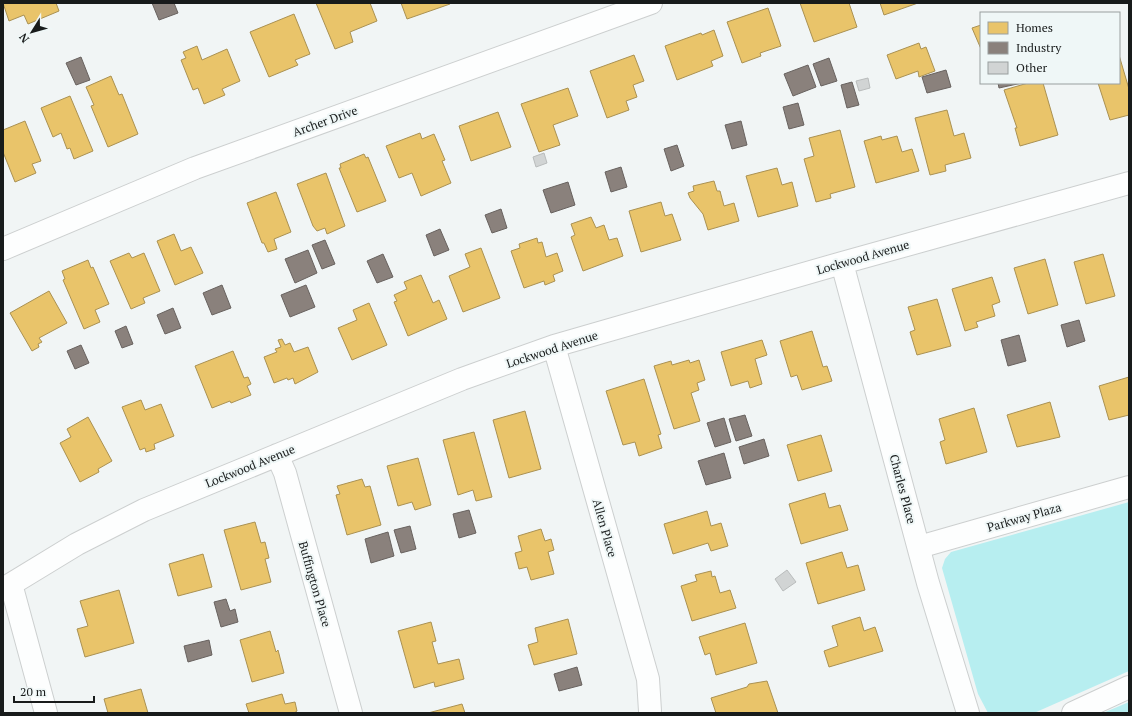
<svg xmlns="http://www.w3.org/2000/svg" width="1132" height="716" font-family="'PT Serif',serif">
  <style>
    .green { fill: #b7eef0 }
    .homes { fill: #e9c46a; stroke: #aa9152 }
    .industry { fill: #8a817c; stroke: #68625f }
    .building { fill: #d1d4d4; stroke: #b9bcbc }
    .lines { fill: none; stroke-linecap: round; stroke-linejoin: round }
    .street-casing { stroke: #cccfcf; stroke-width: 24 }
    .street { stroke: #fdfefe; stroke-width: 22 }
    .labels { text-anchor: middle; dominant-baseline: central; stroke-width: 4; stroke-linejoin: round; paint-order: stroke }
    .street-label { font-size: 12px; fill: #181b1b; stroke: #eff7f7 }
  </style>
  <rect width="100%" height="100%" fill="#f1f5f5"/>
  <path class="green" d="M1129 502V671L1034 713H988L978 694 942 568 945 559 951 552Z
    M1129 702V713H1103Z"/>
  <path class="homes" d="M3 3H56L59 11 28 24 24 15 9 21Z
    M316 3H370L377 21 350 32 353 42 335 49Z
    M401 3H450V4L407 19Z
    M800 3H849L857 27 814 42Z
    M880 3H918L884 15Z
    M768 8 781 46 760 53 761 56 742 63 727 22Z
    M294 14 310 54 295 60 298 65 269 77 250 32Z
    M981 25V49L972 28Z
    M714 30 723 56 711 61 713 66 677 80 665 46 701 33 702 35Z
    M919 43 921 49 926 47 935 71 919 77 918 71 896 79 887 55Z
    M197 46 202 60 227 49 240 81 222 89 225 95 204 104 198 88 193 90 181 60 186 58 183 52Z
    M634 55 644 81 633 85 637 97 626 101 629 110 607 118 590 71Z
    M1119 55 1129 89V115L1110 120 1098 83H1119Z
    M111 76 119 95 122 94 138 134 108 147 91 106 94 105 86 87Z
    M1028 83H1043L1058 135 1020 146 1015 128H1017L1004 90Z
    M568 88 578 116 553 125 560 145 539 152 521 104Z
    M70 96 93 151 74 159 70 148 67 149 61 133 53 137 41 108Z
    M947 110 954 136 964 133 971 158 945 165 946 171 930 175 915 118Z
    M498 112 511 147 471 161 459 126Z
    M25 121 41 161 32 164 36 173 15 182 3 152V130Z
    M840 130 855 187 830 194 831 198 816 202 804 159 814 156 809 138Z
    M420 133 422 139 434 134 445 160 442 161 451 183 421 196 412 173 399 178 386 146Z
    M881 136 882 140 897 136 902 152 912 149 919 171 876 183 864 141Z
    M364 154 366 158 368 157 386 201 357 212 339 168H341L340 164Z
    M777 168 782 185 792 182 798 206 758 217 746 176Z
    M326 173 345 226 327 234 325 228 317 231 313 226 297 184Z
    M714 181 717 191H720L724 206 734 203 739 221 708 230 703 214 690 198 688 193 694 191 693 186Z
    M276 192 291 232 274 239 277 249 268 252 264 243H262L247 203Z
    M661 202 665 216 672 214 681 240 641 252 629 211Z
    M591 217 596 228 604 225 609 240 617 238 623 256 583 271 571 237 575 235 571 224Z
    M174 234 181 251 191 247 203 273 175 285 157 241Z
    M537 238 538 243 542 242 546 257 557 253 563 271 553 275 555 281 545 285 544 281 524 288 511 251 520 248 519 244Z
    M481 248 500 298 463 312 449 276 470 267 465 254Z
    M129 253 132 258 144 253 160 291 143 298 145 303 131 309 110 261Z
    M1103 254 1115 296 1086 304 1074 262Z
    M1045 259 1058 305 1028 314 1014 268Z
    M88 260 91 268 93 267 109 304 95 310 100 322 84 329 63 280 65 279 62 271Z
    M421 275 433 303 439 300 447 319 408 336 394 302 397 301 394 295 407 289 404 282Z
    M992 277 1000 302 992 305 995 316 976 322 978 327 965 331 952 289Z
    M49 291 67 323 39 338 42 342 38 344 39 347 32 351 10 313Z
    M937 299 951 346 917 355 910 332 915 330 908 307Z
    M369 303 387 345 352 360 338 328 357 320 353 310Z
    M812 331 823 367 827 366 832 381 802 390 797 375 791 377 780 341Z
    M282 339 285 345 290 343 294 352 308 347 318 372 295 384 293 378 288 380 287 378 274 383 264 357 277 352 275 349 281 347 278 340Z
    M762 340 767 355 755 359 762 384 750 388 748 381 731 386 721 352Z
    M233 351 244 378 248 377 251 384 247 386 251 395 231 403 230 401 212 408 195 366Z
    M689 360 690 363 699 360 705 380 697 383 699 390 691 393 700 421 674 429 654 366 671 361 672 365Z
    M1129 377V415L1109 420 1099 386Z
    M644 379 661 434 658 435 662 448 639 456 635 442 623 445 606 391Z
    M141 400 145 410 161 404 174 436 154 444 155 449 146 452 145 448 140 450 122 407Z
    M1050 402 1060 437 1017 447 1007 415Z
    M974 408 987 452 946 464 940 442 945 440 939 419Z
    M525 411 541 469 509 478 493 420Z
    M88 417 112 461 98 469 99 472 80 482 60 443 71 437 67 429Z
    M474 432 492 497 476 501 473 490 458 495 443 440Z
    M821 435 832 471 798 481 787 445Z
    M418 458 431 505 415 510 412 502 398 506 387 466Z
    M362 479 365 487 370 486 381 525 347 535 336 495 340 494 337 486Z
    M825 493 829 508 840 505 848 530 801 544 789 504Z
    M707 511 711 526 721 523 728 546 711 551 708 543 673 554 664 524Z
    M255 522 261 543 265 542 269 558 265 559 271 582 241 590 224 530Z
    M541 529 545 541 551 539 554 550 548 552 554 574 531 580 527 567 519 569 515 553 522 551 518 536Z
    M842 552 847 568 858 565 865 590 818 604 806 563Z
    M203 554 212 587 178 596 169 564Z
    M711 571 712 577 715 576 720 593 730 590 736 608 692 621 681 586 697 581 695 575Z
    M119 590 134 643 85 657 77 629 88 626 80 601Z
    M860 617 864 631 875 627 883 651 829 667 824 651 838 646 832 626Z
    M568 619 577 654 534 665 528 645 538 642 535 628Z
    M431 622 436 641 432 642 438 664 459 659 464 679 435 687 434 682 414 688 398 631Z
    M745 623 757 663 716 675 710 653 705 655 699 637Z
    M270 631 276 652 278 650 284 673 252 682 240 640Z
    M767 681 778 713H716L711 698 747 687 749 684Z
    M141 689 148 713H108L104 699Z
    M282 694 285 704 295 702 297 711 294 713H249L246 704Z
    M462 704 465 713H428Z"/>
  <path class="industry" d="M152 3H174L178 13 159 20Z
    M81 57 90 80 76 85 66 63Z
    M829 58 837 81 821 86 813 64Z
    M808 65 816 87 793 96 784 74Z
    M946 70 951 87 927 93 922 77Z
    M852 82 859 105 847 108 841 85Z
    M998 83H1022L999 88Z
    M798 103 804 125 789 129 783 107Z
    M741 121 747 145 732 149 725 125Z
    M677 145 684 166 671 171 664 149Z
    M621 167 627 187 611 192 605 172Z
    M568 182 575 205 551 213 543 190Z
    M501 209 507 228 492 233 485 215Z
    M440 229 449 250 434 256 426 235Z
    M325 240 335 264 322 269 312 245Z
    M308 250 317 273 295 283 285 259Z
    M383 254 393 277 377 283 367 261Z
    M222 285 231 308 212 315 203 293Z
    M306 285 315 307 290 317 281 295Z
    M173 308 181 328 165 334 157 315Z
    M1079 320 1085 341 1067 347 1061 325Z
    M126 326 133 344 122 348 115 331Z
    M1019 335 1026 361 1008 366 1001 340Z
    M81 345 89 363 75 369 67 351Z
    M745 415 752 436 736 441 729 419Z
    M724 418 731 442 715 447 707 423Z
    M764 439 769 456 744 464 739 447Z
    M724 453 731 478 706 485 698 461Z
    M469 510 476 533 459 538 453 514Z
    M410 526 416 549 401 553 394 530Z
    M388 532 394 556 371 563 365 539Z
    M226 599 230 611 235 609 238 622 221 627 214 602Z
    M209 640 212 655 188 662 184 646Z
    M577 667 582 685 559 691 554 674Z"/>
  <path class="building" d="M868 78 870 88 859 91 856 81Z
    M544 153 547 163 536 167 533 157Z
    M787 570 796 582 783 591 775 579Z"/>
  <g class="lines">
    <g class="street-casing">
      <path id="street" d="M3 249 195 168 651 3
        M842 263 928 583 968 713
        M554 346 648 679 650 711
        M277 455 285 473 351 713
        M919 547 1129 487
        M11 584 46 713
        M3 589 77 544 144 510 462 379 554 346 842 263 1129 183
        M1073 713 1129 687"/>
    </g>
    <use href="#street" class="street"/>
  </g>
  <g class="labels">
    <g class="street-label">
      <text transform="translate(325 121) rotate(-20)">Archer Drive</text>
      <text transform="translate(863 257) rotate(-16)">Lockwood Avenue</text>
      <text transform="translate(552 349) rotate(-18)">Lockwood Avenue</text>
      <text transform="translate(250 466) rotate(-22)">Lockwood Avenue</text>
      <text transform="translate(903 489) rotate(75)">Charles Place</text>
      <text transform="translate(1024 517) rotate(-16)">Parkway Plaza</text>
      <text transform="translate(605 528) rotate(74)">Allen Place</text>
      <text transform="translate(315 584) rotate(74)">Buffington Place</text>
    </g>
  </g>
  <rect width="1132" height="716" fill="none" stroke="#181b1b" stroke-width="8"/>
  <rect x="980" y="12" width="140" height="72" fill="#eff7f7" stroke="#999f9f"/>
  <rect x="988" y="22" width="20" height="12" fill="#e9c46a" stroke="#999f9f"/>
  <text x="1016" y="32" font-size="12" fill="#181b1b">Homes</text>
  <rect x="988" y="42" width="20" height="12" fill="#8a817c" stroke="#999f9f"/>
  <text x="1016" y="52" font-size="12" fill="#181b1b">Industry</text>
  <rect x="988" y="62" width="20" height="12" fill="#d1d4d4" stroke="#999f9f"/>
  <text x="1016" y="72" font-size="12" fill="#181b1b">Other</text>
  <g transform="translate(32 32) rotate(233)" stroke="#eff7f7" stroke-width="3" paint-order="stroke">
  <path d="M0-3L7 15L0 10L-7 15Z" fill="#181b1b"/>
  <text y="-6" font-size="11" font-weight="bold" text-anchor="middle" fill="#181b1b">N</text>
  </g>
  <path d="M14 696v6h80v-6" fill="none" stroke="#181b1b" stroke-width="2"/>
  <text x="20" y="696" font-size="12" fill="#181b1b" stroke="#eff7f7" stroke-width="3" paint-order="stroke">20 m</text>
</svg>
